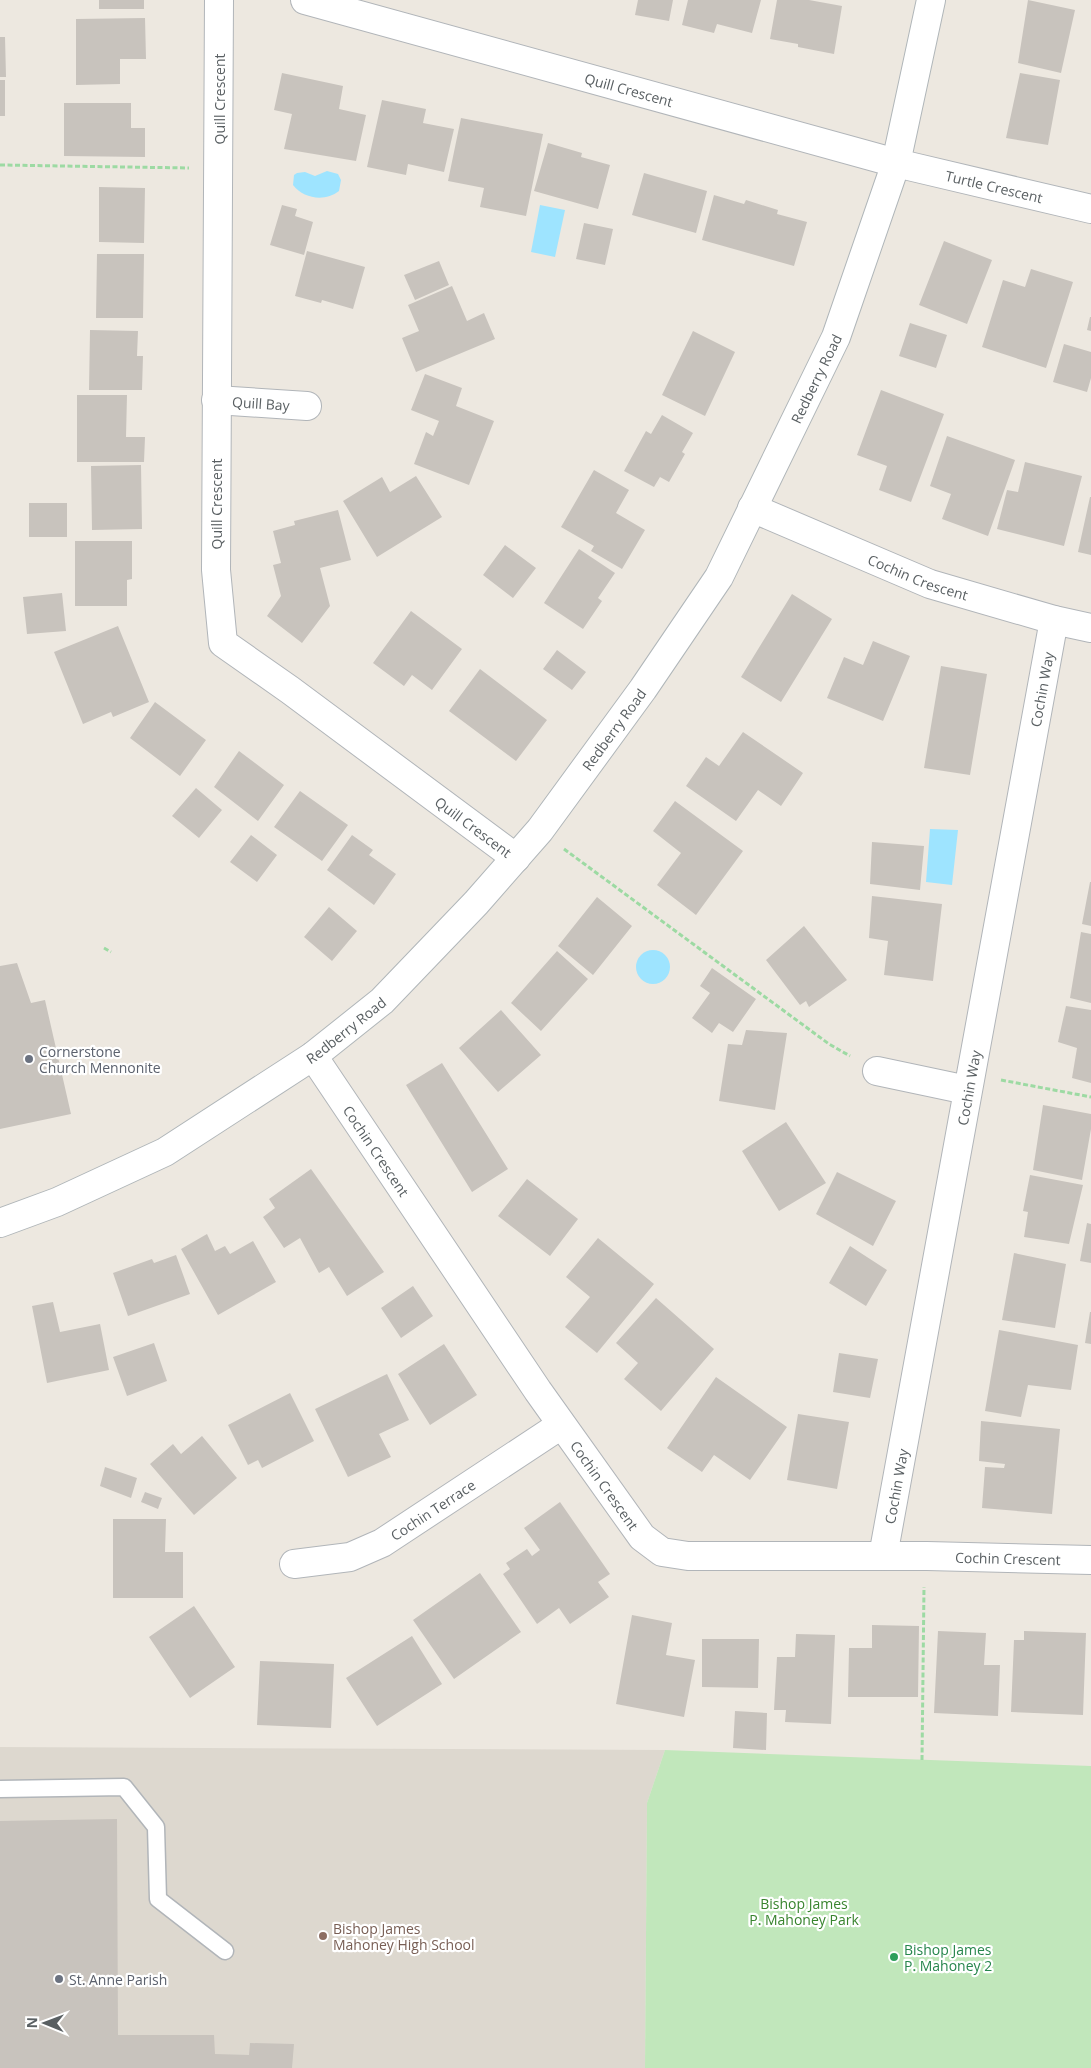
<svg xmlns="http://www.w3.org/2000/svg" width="1091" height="2068" font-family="'Open Sans',sans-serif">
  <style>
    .education { fill: #ddd8cf }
    .green { fill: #c1e7bb }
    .water { fill: #9ee4ff }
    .building { fill: #c8c3bd }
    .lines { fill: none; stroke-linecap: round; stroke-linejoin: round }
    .lane-casing { stroke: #b1b5b9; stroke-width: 19 }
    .street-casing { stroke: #b1b5b9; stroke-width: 30 }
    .secondary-casing { stroke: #b0b6b9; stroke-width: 30 }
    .path { stroke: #9ddaa3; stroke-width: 3; stroke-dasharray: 5 2.5; stroke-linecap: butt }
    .lane { stroke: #fff; stroke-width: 16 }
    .street { stroke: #fff; stroke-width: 28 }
    .secondary { stroke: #fff; stroke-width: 28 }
    .worship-dot { fill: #6b7280; stroke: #fff; stroke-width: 2 }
    .education-dot { fill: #8d6e63; stroke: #fff; stroke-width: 2 }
    .leisure-dot { fill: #2e9e5b; stroke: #fff; stroke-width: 2 }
    .labels { text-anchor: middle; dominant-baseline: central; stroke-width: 4.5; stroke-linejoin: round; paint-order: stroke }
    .street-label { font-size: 14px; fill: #595f62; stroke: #fff }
    .worship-label { font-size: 14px; fill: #5b616d; stroke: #fff; text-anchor: start }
    .park-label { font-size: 14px; fill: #38842e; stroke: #fff }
    .education-label { font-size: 14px; fill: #785e54; stroke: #fff; text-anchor: start }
    .leisure-label { font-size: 14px; fill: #27864d; stroke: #fff; text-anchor: start }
  </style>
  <rect width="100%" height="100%" fill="#ede8e0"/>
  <path class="education" d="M0 1747 665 1750 647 1803 645 2068H0Z"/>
  <path class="green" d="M665 1750 1091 1766V2068H645L647 1803Z"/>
  <path class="water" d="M327 171 338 174 341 180 339 191C325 202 304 199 293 185L294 175 297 173 305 172 315 176Z
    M540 205 565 210 555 257 531 252Z
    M930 829 958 830 952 885 926 882Z
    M636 967a17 17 0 1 1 34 0a17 17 0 1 1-34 0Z"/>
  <path class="building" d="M99 0H144V9H99Z
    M638 0H673L669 21 635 15Z
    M688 0H761L752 33 717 24 714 33 682 25Z
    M777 0H809L842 6 834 54 798 47V44L770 39Z
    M1028 0 1075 10 1061 73 1018 63Z
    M145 18 146 59H120V84L76 85V19Z
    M0 37H5L6 77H0Z
    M282 73 343 86 339 109 366 115 356 161 284 149 292 114 274 110Z
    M1020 73 1060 80 1048 145 1006 138Z
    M0 80H5V116H0Z
    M382 100 426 109 423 123 454 129 444 172 408 164 406 175 367 167Z
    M64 103H131V128H145V157L64 156Z
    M461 118 543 134 526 216 480 207 484 188 448 181Z
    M548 143 582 153 581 157 610 165 598 209 534 191Z
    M644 173 707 191 696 233 632 215Z
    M99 187 145 188 144 243 99 242Z
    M714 195 744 204 746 200 778 210 777 214 807 222 794 266 702 240Z
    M282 205 297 209 295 216 313 222 304 255 270 245Z
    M584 223 613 229 605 265 576 259Z
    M944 241 992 260 967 324 919 305Z
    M307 251 365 267 353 309 322 300 321 303 295 296Z
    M97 254H144L143 318H96Z
    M439 261 449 285 415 300 404 275Z
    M1031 269 1073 282 1046 368 982 347 1003 280 1025 287Z
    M452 286 467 321 484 313 495 339 416 372 402 338 419 331 408 305Z
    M1090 317H1091V331L1087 330Z
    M910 323 947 335 936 368 899 356Z
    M90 330 138 331 137 356H143L142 390H89Z
    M693 331 735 352 705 416 662 395Z
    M1064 344 1091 352V378L1087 392 1053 382Z
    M425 374 462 388 456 406 494 421 469 485 414 464 426 432 433 436 439 421 411 410Z
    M881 390 944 414 911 502 879 490 887 466 857 455Z
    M77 395H127L126 437H145L144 462H77Z
    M662 415 693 433 682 452 685 454 669 482 660 477 654 487 624 471 646 431 651 434Z
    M947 436 1015 460 988 536 942 519 951 494 930 486Z
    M1025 462 1082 476 1064 546 997 529 1007 490 1018 492Z
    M141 465 142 529 92 530 91 466Z
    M594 470 629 490 616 513 645 530 622 569 591 551 594 546 561 527Z
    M416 476 442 517 377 557 343 501 382 477 390 492Z
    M1090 497H1091V555L1078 552Z
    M29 503H67V537H29Z
    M338 510 351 560 320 568 330 606 302 643 267 616 281 596 273 565 281 563 273 531 295 525 294 521Z
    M75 541H132V579L127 580V606H75Z
    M505 545 536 568 513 598 483 575Z
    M579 549 615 573 598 598 602 601 583 629 544 603Z
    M62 593 66 631 27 634 23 597Z
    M792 594 832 619 781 702 741 677Z
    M411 611 462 649 432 690 412 675 404 686 373 663Z
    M118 626 149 702 113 717 111 712 83 724 54 652Z
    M873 641 910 656 883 721 827 698 844 657 863 665Z
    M557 650 586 672 572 690 543 669Z
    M941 666 987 674 970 775 924 768Z
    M480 669 547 720 516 761 449 711Z
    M155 702 206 740 180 776 130 738Z
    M743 732 803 773 781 806 758 790 736 821 686 786 706 757 719 766Z
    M239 751 284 785 258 821 214 787Z
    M196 788 222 810 199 838 172 816Z
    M300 791 348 825 322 861 274 827Z
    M675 801 743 851 696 915 657 885 681 853 653 831Z
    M251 835 277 855 257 882 230 862Z
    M352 835 373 850 369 855 396 874 374 905 327 870Z
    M872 842 924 846 920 890 870 884Z
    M1090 882H1091V926L1082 924Z
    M872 896 942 904 933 981 884 975 888 941 869 938Z
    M597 897 632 926 593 975 558 946Z
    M329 907 357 931 332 961 304 937Z
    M804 926 847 980 809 1007 806 1001 800 1005 766 960Z
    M1081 932 1091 934V1003L1070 998Z
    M557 951 588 979 541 1031 511 1003Z
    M17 963 31 1003 45 1000 71 1114 0 1129V966Z
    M712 968 756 999 733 1032 719 1023 712 1033 692 1018 710 993 700 986Z
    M1066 1006 1091 1010V1083L1072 1078 1077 1048 1058 1042Z
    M501 1010 541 1055 498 1092 459 1048Z
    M746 1030 787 1033 775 1110 719 1101 728 1044 742 1045Z
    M442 1063 508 1169 472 1192 406 1085Z
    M1043 1105 1091 1114V1129L1082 1180 1033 1170Z
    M786 1122 826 1183 779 1211 742 1151Z
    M311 1169 384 1272 347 1296 329 1267 319 1273 300 1238 284 1248 263 1217 275 1208 269 1199Z
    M837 1172 896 1201 873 1246 816 1214Z
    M1030 1175 1083 1185 1069 1244 1024 1237 1028 1212 1023 1211Z
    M527 1179 578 1219 550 1256 498 1216Z
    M1087 1223 1091 1224V1263L1080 1261Z
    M207 1234 215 1251 225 1246 230 1254 253 1241 276 1282 218 1315 181 1249Z
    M598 1238 654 1284 597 1353 565 1327 590 1297 566 1277Z
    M850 1246 887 1270 866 1306 829 1283Z
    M1014 1253 1066 1264 1055 1328 1002 1320Z
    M176 1255 190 1294 128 1316 113 1273 152 1259 154 1263Z
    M413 1286 433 1316 401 1338 381 1308Z
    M656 1298 714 1349 661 1411 624 1379 638 1363 616 1343Z
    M53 1302 60 1332 100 1324 109 1370 47 1383 32 1306Z
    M1090 1312H1091V1344L1085 1343Z
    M999 1330 1078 1345 1071 1390 1028 1385 1021 1417 985 1411Z
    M154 1343 167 1381 127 1396 113 1357Z
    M444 1344 477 1395 430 1425 398 1374Z
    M839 1353 878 1359 870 1398 833 1392Z
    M387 1374 409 1420 379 1434 391 1457 348 1477 315 1409Z
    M716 1377 787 1427 750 1480 714 1455 702 1472 667 1448Z
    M290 1393 314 1441 262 1468 258 1460 248 1465 228 1425Z
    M798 1414 849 1422 837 1489 787 1480Z
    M981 1421 1060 1429 1052 1514 982 1508 985 1467 1004 1468 1005 1464 979 1461Z
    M202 1436 237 1478 194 1515 150 1464 173 1444 181 1454Z
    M105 1467 137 1478 131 1498 100 1486Z
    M145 1492 162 1498 158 1509 141 1502Z
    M560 1502 610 1574 598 1582 609 1597 570 1624 559 1608 537 1624 503 1574 510 1569 506 1563 527 1549 532 1556 540 1550 524 1528Z
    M113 1519H166L165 1552H183V1598H113Z
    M480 1573 521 1632 454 1679 413 1620Z
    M194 1606 235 1667 190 1698 149 1637Z
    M632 1615 672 1623 666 1655 695 1660 684 1717 616 1704Z
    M872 1625 919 1626 918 1697H848L849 1648H872Z
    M938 1631 986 1633 984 1665H1000L998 1716 934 1713Z
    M1024 1631 1086 1633 1083 1715 1011 1712 1014 1640H1024Z
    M796 1634 835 1635 831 1724 785 1722 786 1710H774L777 1657H795Z
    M412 1636 442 1684 377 1726 346 1678Z
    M702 1639H759L758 1688 702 1687Z
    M260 1661 334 1664 331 1728 257 1725Z
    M735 1711 767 1713 766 1750 733 1748Z
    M117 1819 118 2035H214L215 2054 249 2055 250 2043 294 2044 292 2068H0V1821Z"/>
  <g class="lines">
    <g class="lane-casing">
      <path id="lane" d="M0 1789 124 1787 156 1827 158 1899 225 1951"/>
    </g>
    <g class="street-casing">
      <g id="street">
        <path id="s1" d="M219 0 216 570 223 643 290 690 516 858"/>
        <path id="s2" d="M305 0 896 163 1091 209"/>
        <path id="s3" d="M216 400 307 406"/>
        <path id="s4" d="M752 508 930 584 1054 620 1091 628"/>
        <path id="s5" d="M313 1056 538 1391 642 1537 662 1552 688 1556H927L1091 1560"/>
        <path d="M877 1071 967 1090"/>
        <path id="s6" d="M883 1556 1054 620"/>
        <path id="s7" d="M294 1564 350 1557 382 1543 561 1425"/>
      </g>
    </g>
    <g class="secondary-casing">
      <g id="secondary">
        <path id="s8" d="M0 1223 57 1202 165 1152 313 1056 382 1001 476 903 540 830 643 689 719 577 836 337 896 163 931 0"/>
      </g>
    </g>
    <path class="path" d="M0 165 189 168
      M564 849 829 1044 850 1056
      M104 948 111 952
      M1001 1080 1091 1097
      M922 1760 924 1587"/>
    <use href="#lane" class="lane"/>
    <use href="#street" class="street"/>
    <use href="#secondary" class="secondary"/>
  </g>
  <g class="worship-dot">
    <circle cx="29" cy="1059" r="5"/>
    <circle cx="59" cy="1979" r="5"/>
  </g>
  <circle class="education-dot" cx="323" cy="1936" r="5"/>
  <circle class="leisure-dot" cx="894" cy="1957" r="5"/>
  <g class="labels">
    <g class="street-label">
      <text stroke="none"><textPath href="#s2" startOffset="336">Quill Crescent</textPath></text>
      <text transform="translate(219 99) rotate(-90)">Quill Crescent</text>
      <text stroke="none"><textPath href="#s2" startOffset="714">Turtle Crescent</textPath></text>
      <text stroke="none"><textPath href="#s8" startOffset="1208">Redberry Road</textPath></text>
      <text stroke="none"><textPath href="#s3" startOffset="45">Quill Bay</textPath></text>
      <text transform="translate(216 504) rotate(-90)">Quill Crescent</text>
      <text stroke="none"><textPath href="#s4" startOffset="180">Cochin Crescent</textPath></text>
      <text stroke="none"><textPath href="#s6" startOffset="881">Cochin Way</textPath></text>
      <text stroke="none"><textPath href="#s8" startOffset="802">Redberry Road</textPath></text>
      <text stroke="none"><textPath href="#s1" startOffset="954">Quill Crescent</textPath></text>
      <text stroke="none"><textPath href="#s8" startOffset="398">Redberry Road</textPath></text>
      <text stroke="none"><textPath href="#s6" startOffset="476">Cochin Way</textPath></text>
      <text stroke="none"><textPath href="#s5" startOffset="114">Cochin Crescent</textPath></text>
      <text stroke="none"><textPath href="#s5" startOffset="519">Cochin Crescent</textPath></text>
      <text stroke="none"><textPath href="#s6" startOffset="71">Cochin Way</textPath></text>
      <text stroke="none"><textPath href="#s7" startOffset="152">Cochin Terrace</textPath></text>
      <text stroke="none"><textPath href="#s5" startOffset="954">Cochin Crescent</textPath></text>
    </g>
    <g class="worship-label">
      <text x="39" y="1051">Cornerstone<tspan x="39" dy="16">Church Mennonite</tspan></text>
      <text x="69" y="1979">St. Anne Parish</text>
    </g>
    <g class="park-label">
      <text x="804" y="1903">Bishop James<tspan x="804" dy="16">P. Mahoney Park</tspan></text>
    </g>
    <g class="education-label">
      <text x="333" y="1928">Bishop James<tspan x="333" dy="16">Mahoney High School</tspan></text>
    </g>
    <g class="leisure-label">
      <text x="904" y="1949">Bishop James<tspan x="904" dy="16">P. Mahoney 2</tspan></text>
    </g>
  </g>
  <g transform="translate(45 2023) rotate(271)" stroke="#ffffff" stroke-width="4" paint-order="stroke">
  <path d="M0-4L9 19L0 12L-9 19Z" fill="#595f62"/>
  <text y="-8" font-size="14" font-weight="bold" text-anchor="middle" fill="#595f62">N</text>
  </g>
</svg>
